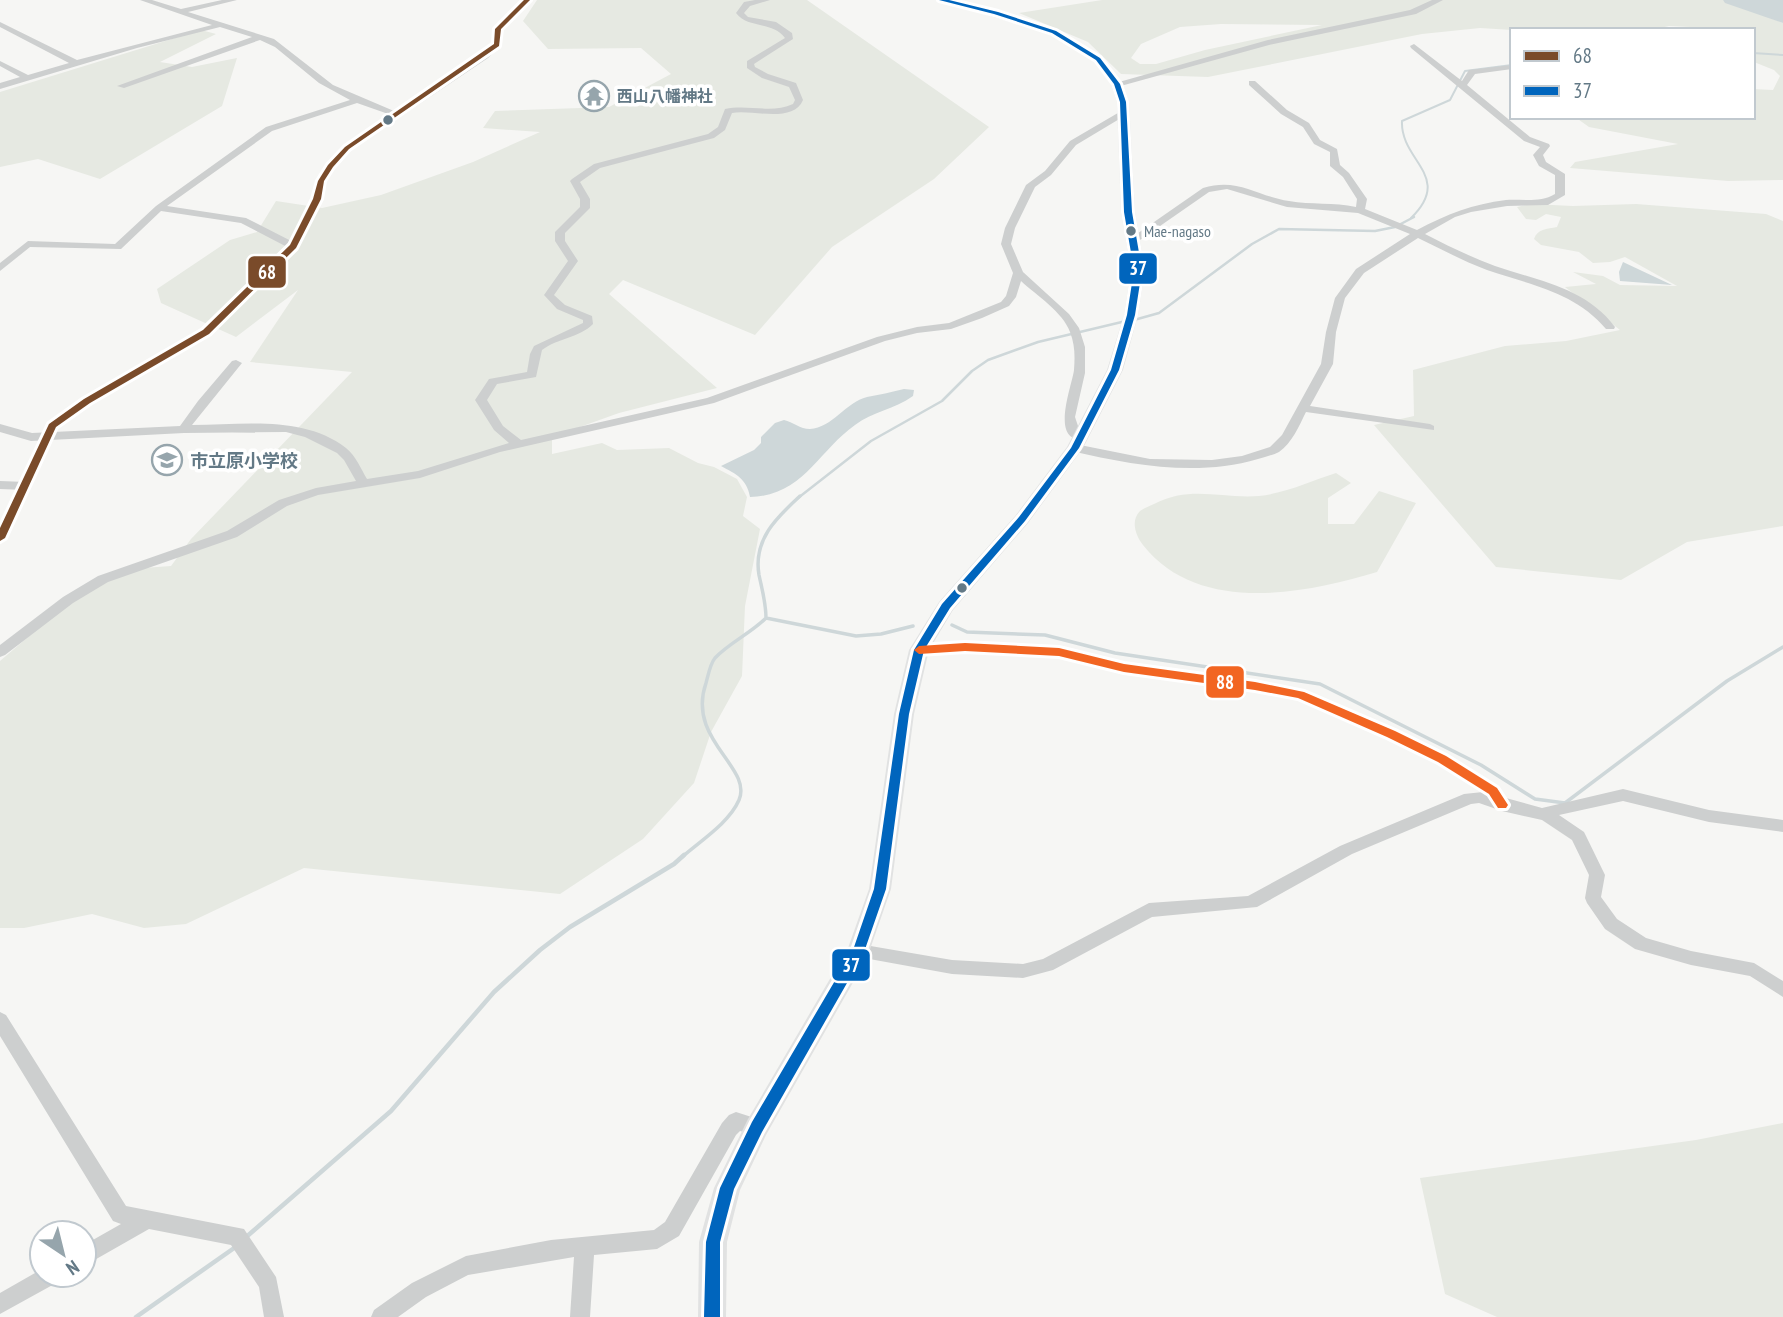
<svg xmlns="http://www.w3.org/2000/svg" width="1783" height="1317" font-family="'PT Sans Narrow','Noto Sans JP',sans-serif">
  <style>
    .green { fill: #e6e9e2; fill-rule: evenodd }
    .water { fill: #ced7d9 }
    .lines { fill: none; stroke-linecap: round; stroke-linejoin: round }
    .stream-far3 { stroke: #ced7d9; stroke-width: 2 }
    .stream-far2 { stroke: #ced7d9; stroke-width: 2.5 }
    .stream-far1 { stroke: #ced7d9; stroke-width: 3.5 }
    .stream { stroke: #ced7d9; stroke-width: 4.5 }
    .minor { fill: #cdcfcf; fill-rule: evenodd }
    .tertiary { fill: #cdcfcf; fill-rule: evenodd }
    .secondary { fill: #e1e2e2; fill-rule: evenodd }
    .bus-1-casing { stroke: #fff; stroke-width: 6 }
    .bus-2-casing { stroke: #fff; stroke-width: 6 }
    .bus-3-casing { stroke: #fff; stroke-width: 6 }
    .bus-1 { fill: #7a4b2a; fill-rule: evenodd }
    .bus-2 { fill: #0065bd; fill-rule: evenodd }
    .bus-3 { fill: #f26522; fill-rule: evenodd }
    .bus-dot { fill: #637986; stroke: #fff; stroke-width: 2.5 }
    .labels { text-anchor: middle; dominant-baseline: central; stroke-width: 7; stroke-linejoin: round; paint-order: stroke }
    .far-poi-label { font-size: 16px; font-weight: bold; fill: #637986; stroke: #fff; text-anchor: start }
    .bus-label { font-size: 16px; fill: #637986; stroke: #fff; text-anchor: start }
    .poi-label { font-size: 18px; font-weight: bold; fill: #637986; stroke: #fff; text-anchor: start }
    .line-badge { stroke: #fff; stroke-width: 2.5 }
    .badge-label { font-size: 19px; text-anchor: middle; font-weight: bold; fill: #fff }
  </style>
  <rect width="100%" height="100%" fill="#f6f6f4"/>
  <path class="green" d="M537 0H807L989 127 934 179 832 247 755 335 623 280 609 294 717 388 619 413 552 437V454L602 443 617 450 669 448 698 463 714 467 737 479 747 497 743 516 760 529 745 606 742 676 711 732 694 783 643 839 560 894 304 868 186 924 144 928 92 914 24 928H0V661L77 595 129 569 171 566 191 539 352 372 250 362 298 290 236 337 161 303 157 289 230 240 257 232 276 201 322 208 381 195 473 162 540 132 483 128 495 111 609 107 671 74 641 48 548 49 523 21Z
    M1102 0H1723L1783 23V180L1728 181 1570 168 1575 162 1678 144 1589 127 1575 117H1753V89L1773 90 1780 76 1774 70 1754 62 1753 30 1669 26 1652 30H1512L1480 28 1422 34 1208 77 1121 74 1088 42 1019 13ZM1221 24 1322 25 1205 50 1156 64H1140L1131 58 1141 44 1180 27Z
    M201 30 216 34 160 62 192 67 237 58 222 106 100 179 38 159 0 167V92Z
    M1531 204 1573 206 1636 204 1766 214 1783 221V526L1687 542 1621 580 1496 567 1374 425 1414 416 1413 370 1505 346 1566 341 1620 330 1565 287 1596 284 1573 272 1603 276 1620 285 1677 286 1625 257 1610 262 1593 263 1579 252 1541 245 1534 239C1537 229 1547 229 1557 227L1561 217 1546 214 1536 220 1526 219 1517 207Z
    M1336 473 1351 483 1328 498V524H1354L1379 491 1416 503 1377 572C1304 594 1198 615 1143 545 1136 536 1130 521 1140 511 1144 508 1150 506 1154 504 1191 485 1221 499 1259 496 1286 493 1311 481 1336 473Z
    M1783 1123V1317H1497L1445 1294 1420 1178 1696 1140Z"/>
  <path class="water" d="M1723 0H1783V23L1725 3Z
    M1623 262 1672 285 1620 281 1619 272Z
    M904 389 914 390 913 396C895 409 872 412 855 425 818 451 803 496 750 497 747 479 736 474 721 466L754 450 761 443V437L775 423 784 420C793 422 800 429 810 429 832 428 846 402 867 397 879 395 891 392 904 389Z"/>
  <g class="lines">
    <path class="stream-far3" d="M1753 53 1783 55
      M1411 218C1454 176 1400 161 1402 121L1450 100 1465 71 1512 65"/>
    <path class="stream-far2" d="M1134 320 1159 313 1252 244 1279 229 1375 231 1395 227 1414 217
      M798 498 871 441 942 401 972 371 988 360 1038 342 1126 321"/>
    <path class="stream-far1" d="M766 618 856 636 881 634 913 626
      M952 625 967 632 1045 635 1115 653 1320 684 1481 765 1535 799 1565 803 1727 681 1783 647
      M682 857C700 841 729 823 739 800 753 767 686 740 706 683 708 676 710 664 715 658 729 643 751 633 766 618 766 603 762 589 759 575 753 540 776 518 800 496"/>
    <path class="stream" d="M245 1238 391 1111 494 992 540 950 570 927 674 864 684 855
      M136 1317 237 1246"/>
    <path class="minor" d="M140 0H152L181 9 222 0H237L188 12 274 39 333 85 401 114 394 116 357 103 272 131 167 206 246 218 297 244V248H289L241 223 161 211 121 249 30 247 0 271V263L28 241 115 244 156 206 266 127 350 100 319 83 275 47 260 40 124 88 117 86 252 37 220 27 137 48 0 89V83L20 77 0 66V61L28 75 69 63 0 27V22L77 60 212 25Z
      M523 0H531L514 17H508V13Z
      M755 0H770L750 6 744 13 748 17 776 22 792 33 793 39 754 64 755 67 768 74 796 83 803 100C793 124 752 109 732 113L725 130 714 138 600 168 580 182 590 199V208L565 233V241L578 261 554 295 565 305 592 316 593 324C579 338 558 338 542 350L536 377 497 384 487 400 503 426 521 440 707 398 877 337 917 327 949 323 1001 302 1006 296 1013 273 1001 244 1005 228 1026 185 1045 171 1070 141 1123 110 1126 111V115L1076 145 1051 175 1035 187 1015 228 1011 244 1023 272 1069 314 1079 328 1085 347V373L1075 417 1079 429 1086 436 1084 439C1049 443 1072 386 1074 370 1075 356 1075 345 1070 332 1063 312 1036 295 1021 281L1016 297 1009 306 982 318 951 329 917 333 885 341 714 403 500 452 420 478 318 495 287 506 237 537 108 582 73 603 5 655 0 657V645L63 597 98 576 227 531 279 500 316 488 356 481 344 460 337 453 305 437 286 432 184 433 31 441 0 432V424L32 433 180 426 198 401 232 361 236 360 242 363 192 425C243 425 303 415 346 448 356 456 361 469 367 479L418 471 509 443 494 430 475 400 489 379 527 372 530 354 534 346 583 323V320L557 309 544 295 568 261 555 241V232L580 207V199L570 181 572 179 594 164 708 134 718 127 725 109C748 104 772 114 793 104L795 100 789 87 762 78 747 68V61L785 38C773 21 748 29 736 13L744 2Z
      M1414 44 1462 81 1469 70 1512 65V69L1475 74 1467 85 1530 137 1549 144 1550 146 1543 155 1546 162 1565 174V195L1548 205 1507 206 1471 212 1455 217 1425 234C1448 246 1471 257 1495 266 1539 281 1586 288 1615 327L1614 329H1606C1575 292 1531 285 1487 270 1463 261 1441 249 1418 238L1364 273 1345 298 1336 332 1333 364 1310 406 1430 424 1434 426V430L1306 412C1299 426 1292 443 1279 452 1273 455 1265 457 1258 459 1197 477 1132 465 1071 451L1069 448 1075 444 1150 459 1212 460 1242 456 1270 447 1282 435 1321 364 1326 332 1335 298 1356 269 1410 234 1358 213 1287 207 1227 189 1209 192 1137 242H1131V238L1203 188C1238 177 1256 196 1289 201 1311 205 1334 202 1356 207L1357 199 1343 177 1330 166V152L1314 144 1303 127 1281 114 1249 85V81H1255L1287 110 1309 123 1320 140 1337 149 1340 165 1349 173 1367 199 1365 209 1417 230C1447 214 1473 204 1506 200 1523 199 1540 203 1555 194V175L1539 166 1533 155 1540 147 1524 141 1411 48 1410 46Z
      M0 481 26 482 32 486 26 490 0 489Z
      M965 642 1059 647 1124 663 1255 681 1300 690 1396 730 1447 755 1498 787 1506 798 1542 808 1623 789 1709 810 1783 820V832L1709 822 1623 801 1559 815 1584 832 1586 836 1605 875 1601 897 1617 919 1646 938 1691 951 1754 963 1783 981V997L1750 976 1691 965 1635 949 1605 929 1587 903 1585 898 1589 875 1572 840 1542 820 1502 811 1479 803 1471 804 1352 854 1257 907 1152 917 1053 970 1023 978 952 974 853 956 851 951 853 946 859 944 952 960 1023 964 1043 959 1149 903 1248 896 1340 846 1464 794 1483 792 1437 763 1386 738 1297 700 1255 691 1124 673 1059 657 965 652 919 655 912 650 919 645Z
      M0 1012 6 1015 126 1206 244 1229 276 1277 284 1317H264L259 1287 231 1245 149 1229 84 1266V1245L121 1224 113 1221 0 1036Z
      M736 1112 764 1121 766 1127 764 1133 757 1136 740 1131 736 1135 679 1236 657 1249 594 1255 590 1317H570L574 1257 468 1275 426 1297 398 1317H371L374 1310 412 1283 466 1256 551 1240 654 1230 665 1222 722 1123 729 1115Z
      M42 1269V1275H61L58 1282 0 1314V1293Z"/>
    <path class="tertiary" d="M1432 0H1443L1416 14 1269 45 1117 87 1112 84 1268 40 1410 10Z
      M508 13 515 15 502 29 501 45 488 58 351 150 334 168 326 181 322 199 297 248 210 335 92 404 58 428 7 538 0 543V523L47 423 82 398 202 329 288 244 312 199 316 181 326 164 343 146 482 54 493 44 494 29Z"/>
    <path class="secondary" d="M937 0H955L996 10 1058 30 1102 57 1123 84 1129 102 1135 212 1145 270 1138 315 1123 370 1083 448 1028 523 953 610 929 650 914 714 891 889 867 958 766 1135 740 1190 727 1242 726 1317H698L699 1242 714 1188 748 1119 848 948 869 889 894 714 909 650 939 602 1016 515 1067 447 1107 370 1124 315 1131 270 1121 212 1117 102 1111 84 1094 61 1050 34Z"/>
    <g class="bus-1-casing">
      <path id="bus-1" d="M524 0H530L501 29 499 46 349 149 333 167 324 181 321 199 296 248 209 334 90 403 56 427 5 538 0 541V528L49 424 84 399 203 330 290 245 313 199 318 181 328 165 345 147 494 44 495 29Z"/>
    </g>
    <g class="bus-2-casing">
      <path id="bus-2" d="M939 0H949L998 12 1056 31 1100 58 1120 84 1126 102 1132 212 1142 270 1135 315 1119 370 1079 448 1025 521 950 608 924 650 909 714 886 889 863 955 762 1132 734 1189 720 1242V1317H704L706 1242 720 1188 752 1122 853 950 874 889 899 714 914 650 942 604 1019 517 1071 448 1111 370 1127 315 1134 270 1124 212 1120 102 1114 84 1096 60 1052 33 994 14Z"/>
    </g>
    <g class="bus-3-casing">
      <path id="bus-3" d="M965 643 1059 648 1124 664 1255 682 1304 692 1395 731 1446 756 1497 788 1508 805 1506 808H1498L1489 794 1438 762 1387 737 1298 698 1255 690 1124 672 1059 656 965 651 919 654 914 650 919 646Z"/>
    </g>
    <use href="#bus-1" class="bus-1"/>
    <use href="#bus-2" class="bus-2"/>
    <use href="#bus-3" class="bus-3"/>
  </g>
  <defs>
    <g id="temple-ring" transform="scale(1.575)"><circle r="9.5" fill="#fff" stroke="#96a5ac" stroke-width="1.5"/><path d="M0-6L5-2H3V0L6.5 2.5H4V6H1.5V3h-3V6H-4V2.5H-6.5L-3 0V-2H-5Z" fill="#96a5ac"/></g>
    <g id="school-ring" transform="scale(1.575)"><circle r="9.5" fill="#fff" stroke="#96a5ac" stroke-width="1.5"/><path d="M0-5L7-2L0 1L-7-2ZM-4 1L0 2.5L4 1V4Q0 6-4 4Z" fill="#96a5ac"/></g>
  </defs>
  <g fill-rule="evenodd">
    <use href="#temple-ring" x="594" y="96"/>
    <use href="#school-ring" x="167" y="460"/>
  </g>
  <g class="bus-dot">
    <circle cx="388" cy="120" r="6"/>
    <circle cx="1131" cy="231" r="6"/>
    <circle cx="962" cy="588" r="6"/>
  </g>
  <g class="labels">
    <g class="far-poi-label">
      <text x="617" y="96">西山八幡神社</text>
    </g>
    <g class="bus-label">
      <text x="1144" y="231">Mae-nagaso</text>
    </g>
    <g class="poi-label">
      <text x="190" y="460">市立原小学校</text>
    </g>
  </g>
  <g class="line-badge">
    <rect x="1118" y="252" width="40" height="33" rx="7" fill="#0065bd"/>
    <rect x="247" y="255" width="40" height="34" rx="7" fill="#7a4b2a"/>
    <rect x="1205" y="665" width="40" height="34" rx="7" fill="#f26522"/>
    <rect x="831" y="948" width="40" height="34" rx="7" fill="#0065bd"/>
  </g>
  <g class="badge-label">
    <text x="1138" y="275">37</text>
    <text x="267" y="279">68</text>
    <text x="1225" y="689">88</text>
    <text x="851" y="972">37</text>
  </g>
  <rect x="1510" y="28" width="245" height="91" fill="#ffffff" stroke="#c1c9cf" stroke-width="2"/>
  <rect x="1524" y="51" width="35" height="10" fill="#7a4b2a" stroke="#c1c9cf" stroke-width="2"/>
  <text x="1573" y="63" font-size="21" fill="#637986">68</text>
  <rect x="1524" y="86" width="35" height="10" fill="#0065bd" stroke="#c1c9cf" stroke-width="2"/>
  <text x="1573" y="98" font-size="21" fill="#637986">37</text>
  <g transform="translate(63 1254) rotate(145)"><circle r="33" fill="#ffffff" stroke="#c1c9cf" stroke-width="2"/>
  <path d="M0-5L12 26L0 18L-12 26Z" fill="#96a5ac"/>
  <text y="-10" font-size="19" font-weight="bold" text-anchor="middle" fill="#637986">N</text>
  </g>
</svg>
